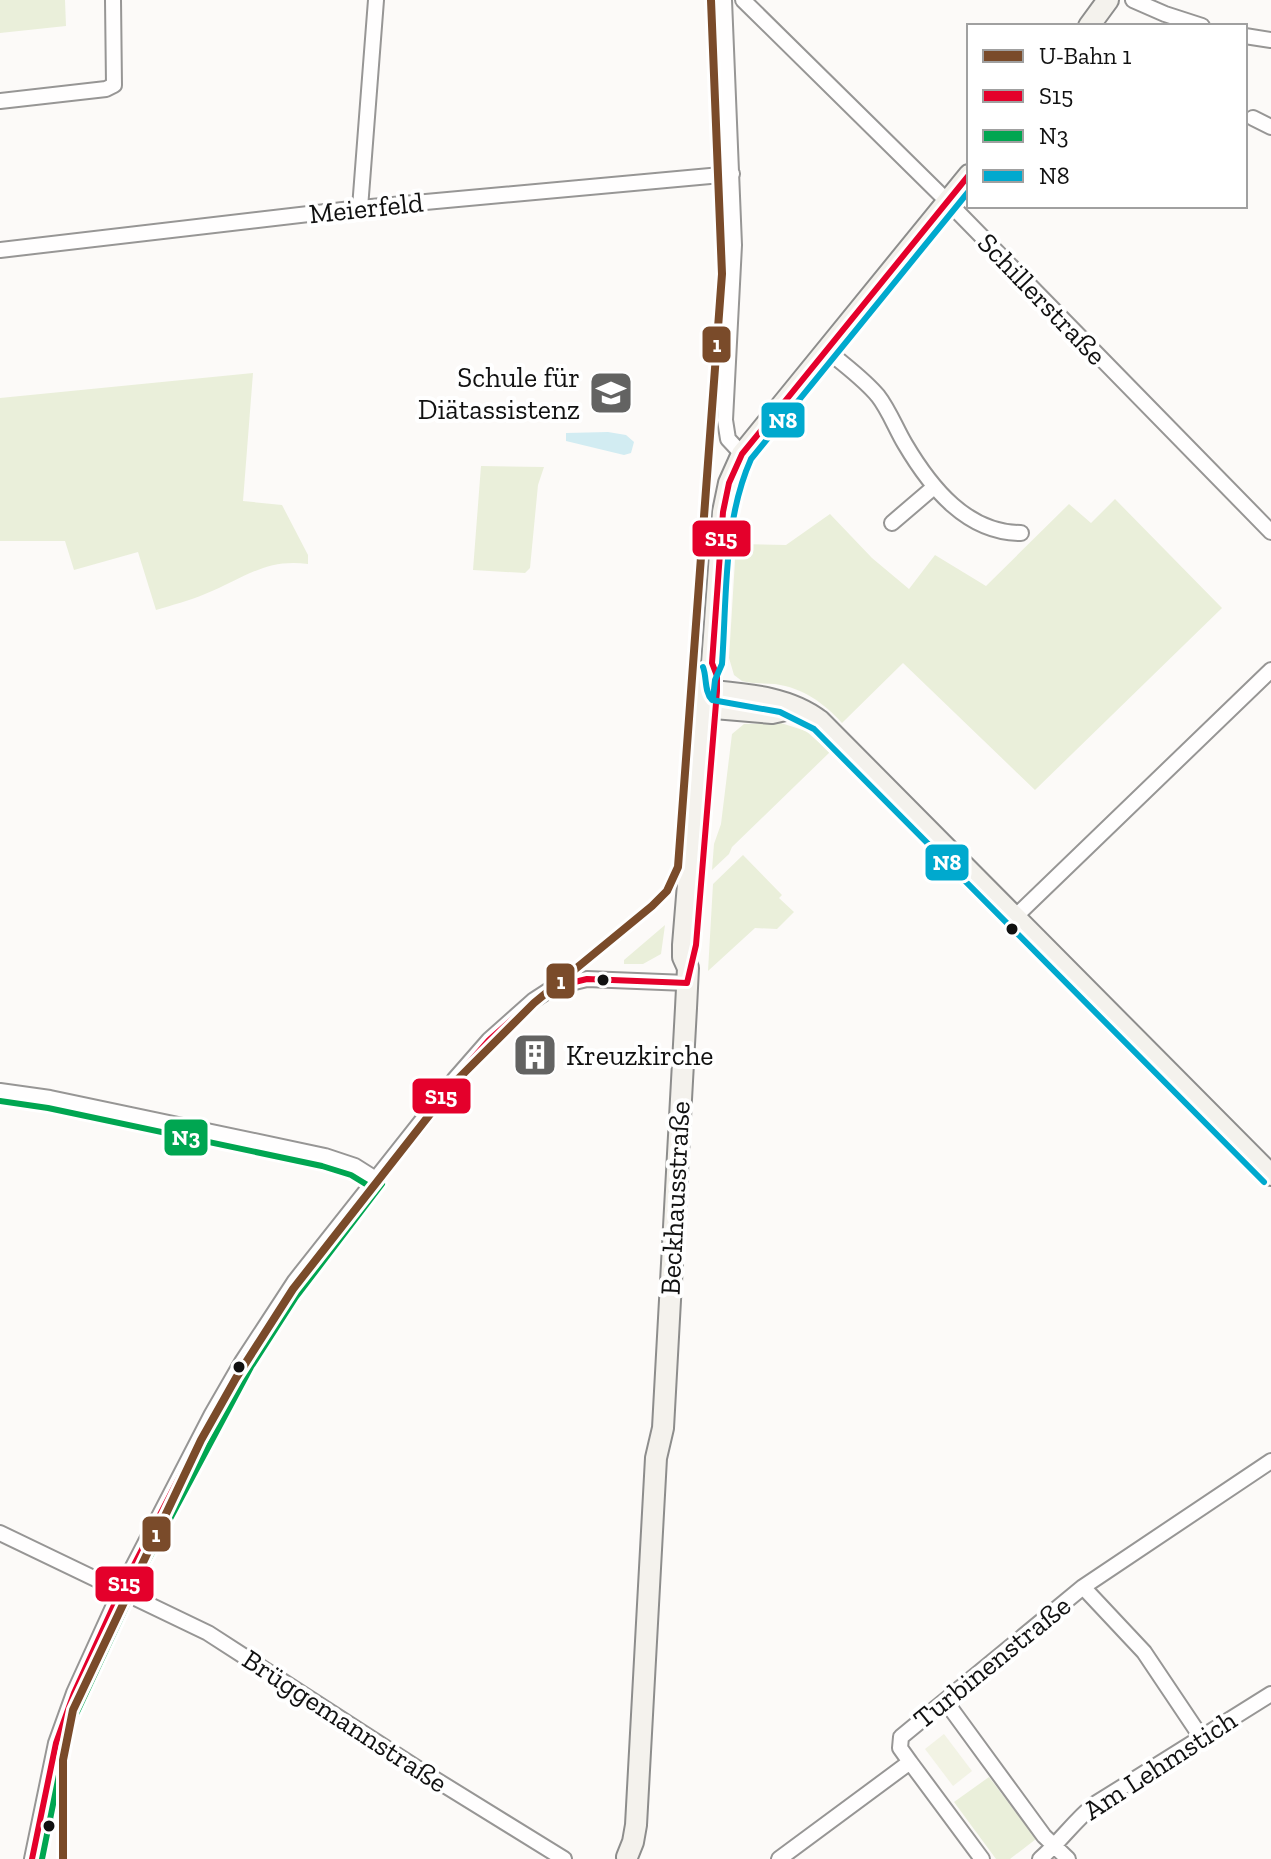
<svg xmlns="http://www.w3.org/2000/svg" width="1271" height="1859" font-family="'Zilla Slab',serif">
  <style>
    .green { fill: #eaefda }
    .pitch { fill: #f2f3e4 }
    .water { fill: #d2ecf2 }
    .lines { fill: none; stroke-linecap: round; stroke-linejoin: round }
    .street-casing { stroke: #979695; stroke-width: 18 }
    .secondary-casing { stroke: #8d8d8c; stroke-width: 24 }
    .street { stroke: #fffefe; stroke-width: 14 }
    .secondary { stroke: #f4f2ed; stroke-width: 20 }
    .bus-1-casing { stroke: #fff; stroke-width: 12 }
    .bus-2-casing { stroke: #fff; stroke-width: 12 }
    .bus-3-casing { stroke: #fff; stroke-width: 12 }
    .bus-1 { stroke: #e4002b; stroke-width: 6 }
    .bus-2 { stroke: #00a651; stroke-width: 6 }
    .bus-3 { stroke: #00a9ce; stroke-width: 6 }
    .metro-1-casing { stroke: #fff; stroke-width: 14 }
    .metro-1 { stroke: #7a4b2a; stroke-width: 8 }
    .bus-dot { fill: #111; stroke: #fff; stroke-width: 3 }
    .labels { text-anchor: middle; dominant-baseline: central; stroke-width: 8; stroke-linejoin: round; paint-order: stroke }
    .street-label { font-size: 28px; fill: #111; stroke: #fff }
    .poi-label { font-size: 28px; fill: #111; stroke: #fff; text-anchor: end }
    .line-badge { stroke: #fff; stroke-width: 3 }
    .badge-label { font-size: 22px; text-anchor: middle; font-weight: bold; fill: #fff }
  </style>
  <rect width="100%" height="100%" fill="#fcfaf8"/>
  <path class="green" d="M0 0H65L66 26 0 33Z
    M253 373 243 501 282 505 308 555V564C265 558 243 579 205 594 189 601 172 605 156 610L138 552 74 570 65 541H0V398Z
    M481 466 544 467 538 485 530 568 525 573 473 570Z
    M1115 499 1222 608 1035 790 903 663 842 723C824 703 803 688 775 684 764 683 753 684 742 681L734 675 729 658 736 544 786 545 830 514 872 558 909 589 935 555 986 586 1069 504 1091 523Z
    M781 723 806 731 830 752 732 847 729 854 712 870 714 844 721 824 732 734 744 724Z
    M743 855 782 895 779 898 794 912 777 929 755 928 708 971 713 884Z
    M665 925 661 954 643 964H624V960Z
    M989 1777 1036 1839 1010 1859H996L954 1802Z"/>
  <path class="pitch" d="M944 1734 972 1771 953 1786 925 1749Z"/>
  <path class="water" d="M608 432 626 435 634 442 631 453 624 455 566 441V433Z"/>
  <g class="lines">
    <g class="street-casing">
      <path id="street" d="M724 0 734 245 725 420 728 439 742 454
        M743 0 948 202 1271 532
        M1133 0 1165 14 1202 26
        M1245 36 1271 40
        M0 101 106 89 114 85 113 0
        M1253 118 1271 127
        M360 208 376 0
        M0 250 360 208 732 174
        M828 351C844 365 864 379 878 396 889 410 896 429 905 444 931 488 967 533 1021 533
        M892 523 934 487
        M1015 917 1271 670
        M0 1091 50 1098 325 1156 355 1166 374 1178
        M0 1533 208 1633 420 1770 564 1859
        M1083 1587 1144 1652 1201 1737
        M946 1702 1044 1836 1068 1859
        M910 1762 982 1859
        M32 1859 56 1743 74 1693 120 1592 212 1414 242 1362 295 1281 454 1080 489 1040 534 1000 554 987 587 979 687 983
        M779 1859 910 1762 900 1748 901 1737 1083 1587 1271 1461
        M1040 1859C1060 1842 1074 1821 1095 1804L1271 1694"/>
    </g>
    <g class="secondary-casing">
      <path id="secondary" d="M1089 26 1108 0
        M704 690C743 694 788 696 820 721L1271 1175
        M702 707 772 713 794 708
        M627 1857 633 1842 636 1825 656 1458 663 1428 686 1008 688 968 683 957V945L705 677 712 663 723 512 729 483 742 454 969 175"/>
    </g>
    <use href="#street" class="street"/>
    <use href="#secondary" class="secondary"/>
    <g class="bus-1-casing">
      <path id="bus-1" d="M687 983 696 945 717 691V676L712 663 723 512 729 483 742 454 969 175
        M32 1859 56 1743 74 1693 120 1592 212 1414 242 1362 295 1281 454 1080 489 1040 534 1000 554 987 587 979 687 983"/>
    </g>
    <g class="bus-2-casing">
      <path id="bus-2" d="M0 1101 48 1108 322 1166 351 1175 369 1186
        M42 1859 62 1760 71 1725 146 1564 251 1367 296 1297 382 1184"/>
    </g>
    <g class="bus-3-casing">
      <path id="bus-3" d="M703 667C707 677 704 692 712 700L780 712 814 729 1264 1182
        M713 699 715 680 722 664C727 596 723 522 751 459L969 191"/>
    </g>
    <use href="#bus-1" class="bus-1"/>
    <use href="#bus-2" class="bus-2"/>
    <use href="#bus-3" class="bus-3"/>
    <g class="metro-1-casing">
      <path id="metro-1" d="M63 1859V1760L73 1710 201 1440 236 1378 293 1289 456 1081 534 1003 652 906 667 891 678 867 722 274 711 0"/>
    </g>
    <use href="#metro-1" class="metro-1"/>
  </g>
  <defs>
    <g id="school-square" transform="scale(2.3)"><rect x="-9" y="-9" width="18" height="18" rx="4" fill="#636362" stroke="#fff"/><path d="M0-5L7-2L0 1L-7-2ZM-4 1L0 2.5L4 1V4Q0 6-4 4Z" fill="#fff"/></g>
    <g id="building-square" transform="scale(2.3)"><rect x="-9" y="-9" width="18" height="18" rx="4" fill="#636362" stroke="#fff"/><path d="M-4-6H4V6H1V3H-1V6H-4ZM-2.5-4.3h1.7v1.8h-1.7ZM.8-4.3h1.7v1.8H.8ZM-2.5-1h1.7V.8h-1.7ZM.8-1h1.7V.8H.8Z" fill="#fff"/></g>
  </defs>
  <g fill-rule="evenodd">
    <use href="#school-square" x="611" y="393"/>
    <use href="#building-square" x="535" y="1055"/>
  </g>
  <g class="bus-dot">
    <circle cx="1012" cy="929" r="7"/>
    <circle cx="603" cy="980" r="7"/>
    <circle cx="239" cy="1367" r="7"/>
    <circle cx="49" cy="1826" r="7"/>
  </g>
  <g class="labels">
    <g class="street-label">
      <text transform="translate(366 208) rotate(-6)">Meierfeld</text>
      <text transform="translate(1042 299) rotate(46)">Schillerstraße</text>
      <text transform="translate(675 1198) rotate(-87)">Beckhausstraße</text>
      <text transform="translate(992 1662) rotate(-39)">Turbinenstraße</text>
      <text transform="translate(345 1721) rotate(33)">Brüggemannstraße</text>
      <text transform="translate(1160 1765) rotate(-33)">Am Lehmstich</text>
    </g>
    <g class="poi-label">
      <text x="580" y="377">Schule für<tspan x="580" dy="32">Diätassistenz</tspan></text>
      <text x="566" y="1055" text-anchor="start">Kreuzkirche</text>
    </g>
  </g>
  <g class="line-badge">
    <rect x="701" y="325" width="31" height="39" rx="8" fill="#7a4b2a"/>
    <rect x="760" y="401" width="46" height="38" rx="8" fill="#00a9ce"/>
    <rect x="691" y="519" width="61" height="39" rx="8" fill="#e4002b"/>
    <rect x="924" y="843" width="46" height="39" rx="8" fill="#00a9ce"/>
    <rect x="545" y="962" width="31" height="38" rx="8" fill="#7a4b2a"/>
    <rect x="411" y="1077" width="61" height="38" rx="8" fill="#e4002b"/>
    <rect x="163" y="1118" width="46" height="39" rx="8" fill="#00a651"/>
    <rect x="141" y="1515" width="31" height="38" rx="8" fill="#7a4b2a"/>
    <rect x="94" y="1565" width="61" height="38" rx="8" fill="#e4002b"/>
  </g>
  <g class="badge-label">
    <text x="717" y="352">1</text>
    <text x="783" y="428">N8</text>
    <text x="721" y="546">S15</text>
    <text x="947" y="870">N8</text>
    <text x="561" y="989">1</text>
    <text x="441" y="1104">S15</text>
    <text x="186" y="1145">N3</text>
    <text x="156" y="1542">1</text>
    <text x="124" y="1591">S15</text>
  </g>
  <rect x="967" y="24" width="280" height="184" fill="#ffffff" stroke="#a0a0a0" stroke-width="2"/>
  <rect x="983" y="50" width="40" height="12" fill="#7a4b2a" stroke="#a0a0a0" stroke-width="2"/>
  <text x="1039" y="64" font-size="24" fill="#111111">U-Bahn 1</text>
  <rect x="983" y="90" width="40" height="12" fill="#e4002b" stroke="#a0a0a0" stroke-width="2"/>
  <text x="1039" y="104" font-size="24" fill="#111111">S15</text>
  <rect x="983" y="130" width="40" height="12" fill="#00a651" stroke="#a0a0a0" stroke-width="2"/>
  <text x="1039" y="144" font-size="24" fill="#111111">N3</text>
  <rect x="983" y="170" width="40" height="12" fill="#00a9ce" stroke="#a0a0a0" stroke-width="2"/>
  <text x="1039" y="184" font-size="24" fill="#111111">N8</text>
</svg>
